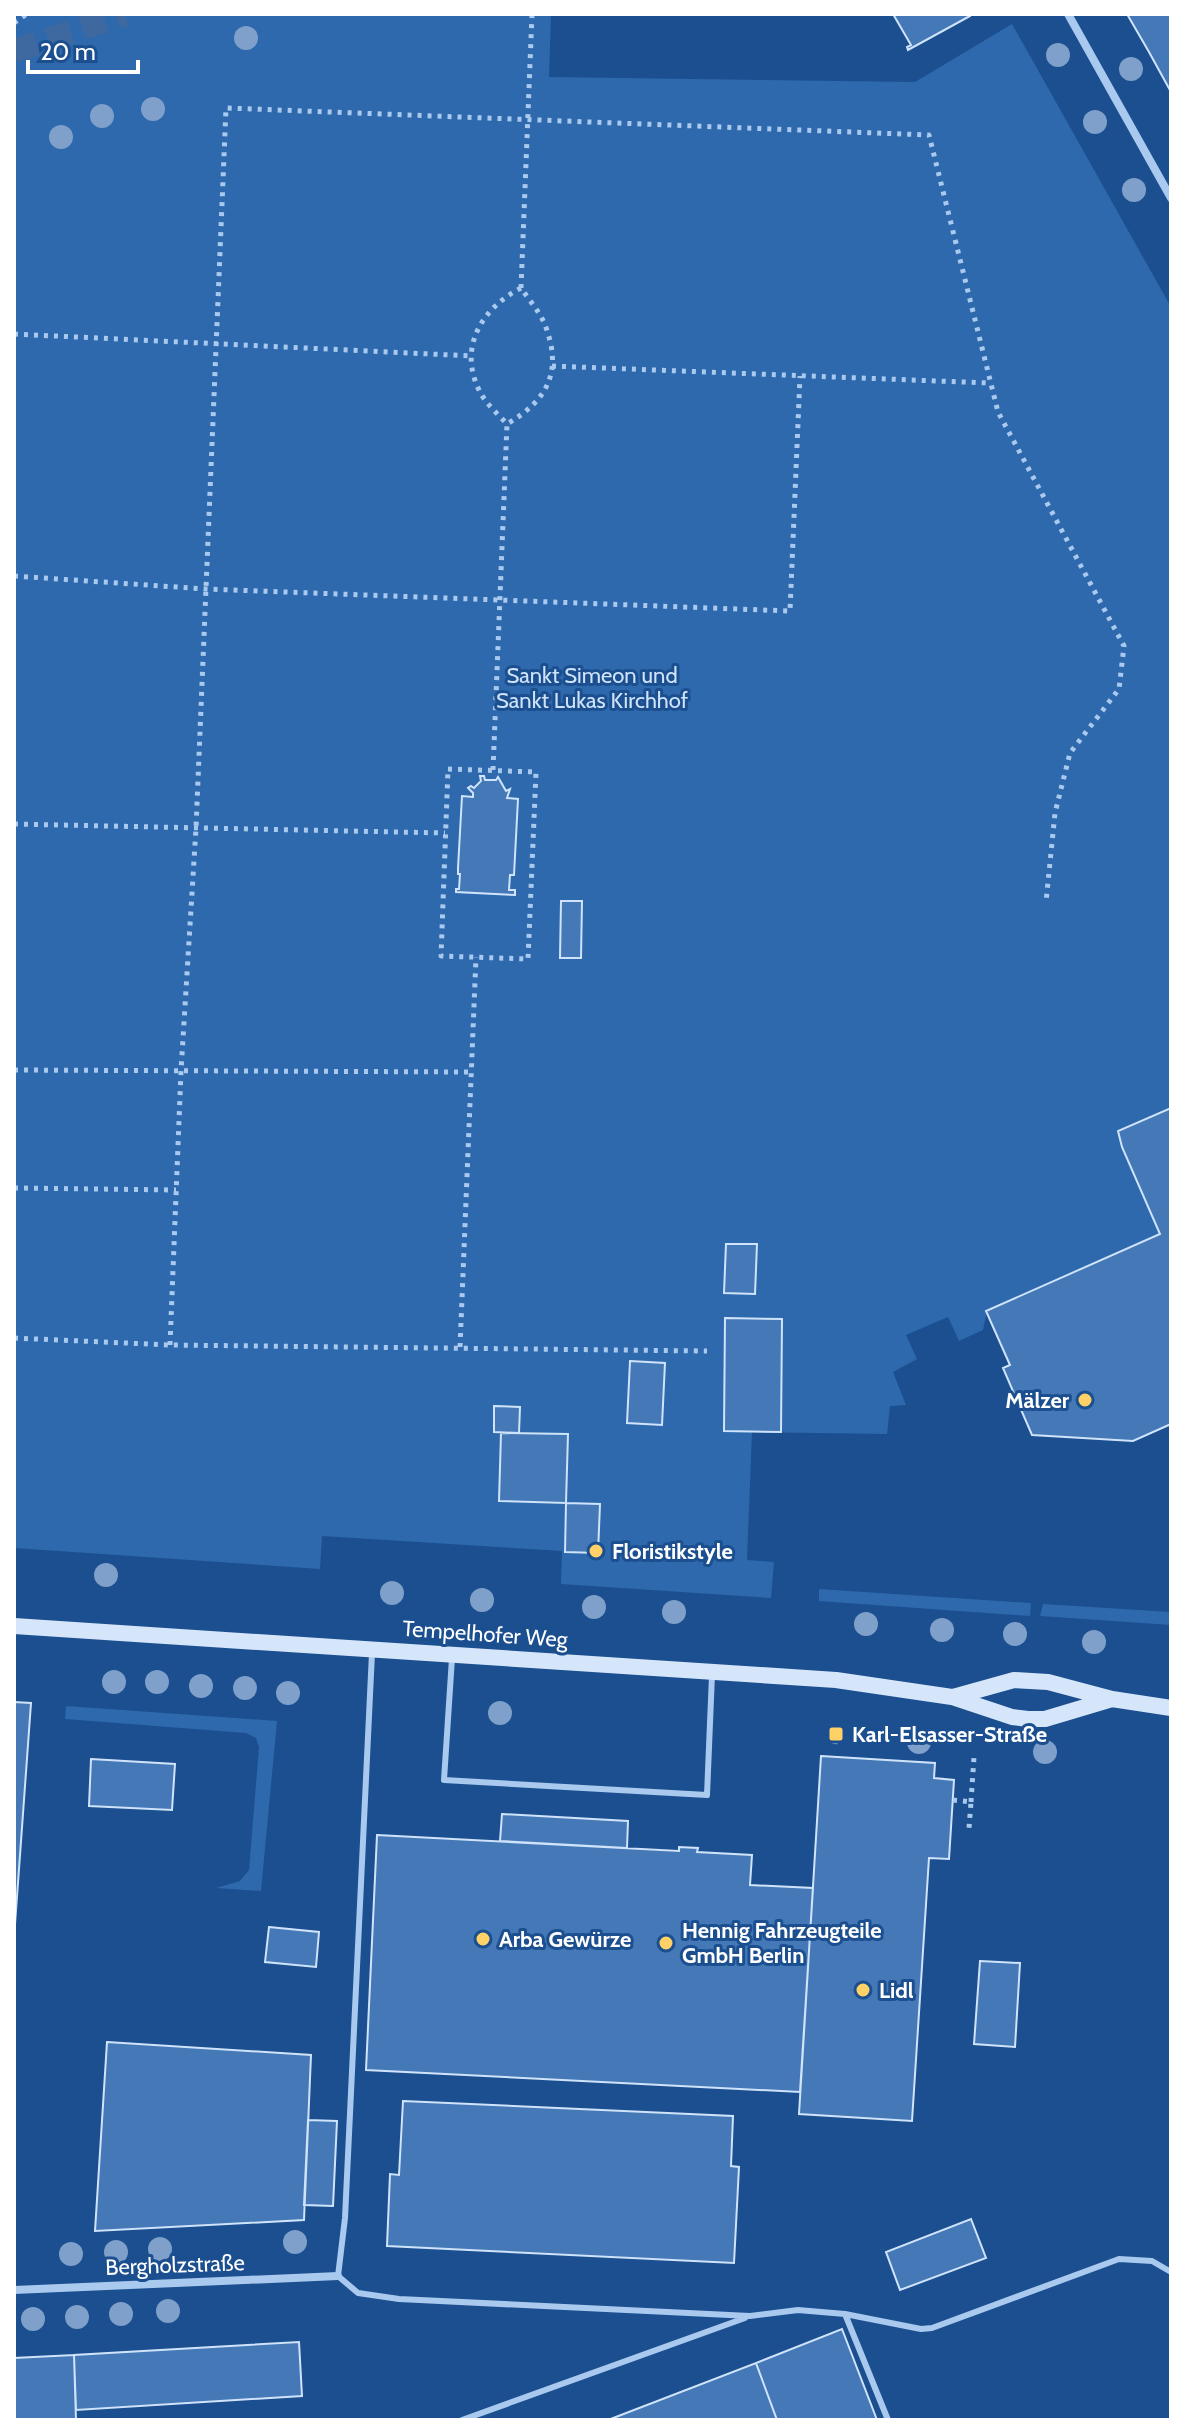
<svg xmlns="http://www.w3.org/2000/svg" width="1185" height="2434" font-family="Cabin,sans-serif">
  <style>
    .green { fill: #2e69ad }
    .building { fill: #4478b7; stroke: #cfe3fa; stroke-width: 2 }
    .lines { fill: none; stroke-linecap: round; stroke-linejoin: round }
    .highway-tunnel { stroke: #3d69a0; stroke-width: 24; stroke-dasharray: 24 12; stroke-linecap: butt }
    .path { stroke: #a9c9ee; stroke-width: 5; stroke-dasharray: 4 6; stroke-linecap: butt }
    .lane { stroke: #a9c9ee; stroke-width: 6 }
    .street { stroke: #a9c9ee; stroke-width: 8 }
    .secondary { stroke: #d6e6fa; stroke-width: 16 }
    .tree { fill: #7ea0ca }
    .poi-dot { fill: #ffd166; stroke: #1b4f8f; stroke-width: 3 }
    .labels { text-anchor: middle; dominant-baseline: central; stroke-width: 6; stroke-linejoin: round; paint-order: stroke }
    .park-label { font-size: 22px; fill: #cfe3fa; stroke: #1b4f8f }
    .poi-label { font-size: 22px; font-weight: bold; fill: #fff; stroke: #1b4f8f; text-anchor: start }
    .street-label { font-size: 22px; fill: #fff; stroke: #1b4f8f }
  </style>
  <rect width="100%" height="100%" fill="#1b4f8f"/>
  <path class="green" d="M14 14H551L549 77 915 82 1012 24 1171 307V1108L1160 1234 987 1311 983 1330 959 1341 948 1317 906 1335 917 1359 893 1372 906 1405 890 1406 887 1434 752 1432 747 1560 774 1562 771 1598 561 1584 562 1551 322 1536 320 1569 14 1548Z
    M819 1589 1031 1603 1030 1616 819 1601Z
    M1043 1604 1171 1612V1625L1040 1616Z
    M66 1706 277 1721 261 1891 216 1888 240 1881 249 1870 259 1747 256 1738 246 1733 65 1719Z"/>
  <path class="building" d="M893 14H969L970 16 908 50 907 47 911 45Z
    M1127 14H1171V92L1149 52Z
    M480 776H484L485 780H496L498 777 506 791 510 789 507 798 518 799 514 875H510L509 890H515V895L456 892V889H459L460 874H458V868L462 796 473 797V793L468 788 471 786 474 788 481 781Z
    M561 901H582L581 958H560Z
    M1171 1108V1424L1133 1441 1032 1435 1003 1368 1010 1365 986 1311 1160 1234 1122 1147 1118 1131Z
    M726 1244H757L755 1294 724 1293Z
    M725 1318 782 1319 781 1432 724 1431Z
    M630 1361 665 1363 662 1425 627 1423Z
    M494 1406 520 1407 519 1433 494 1432Z
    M501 1433 568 1434 566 1503 499 1501Z
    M566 1503 600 1504 598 1553 565 1552Z
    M14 1702 31 1703 14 1938Z
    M821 1756 935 1763 934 1778 954 1780 949 1859 929 1858 912 2121 799 2114Z
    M91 1759 175 1764 172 1810 89 1806Z
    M502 1814 628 1821 627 1848 500 1841Z
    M377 1835 679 1851V1847L698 1848 697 1852 752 1855 750 1885 813 1888 800 2092 366 2070Z
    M269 1927 319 1932 316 1967 265 1962Z
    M980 1961 1020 1963 1015 2047 974 2044Z
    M107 2042 311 2055 304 2220 95 2231Z
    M403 2101 733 2116 731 2166 739 2167 734 2263 387 2246 390 2174 399 2175Z
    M308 2120 337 2121 333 2206 304 2205Z
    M971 2219 986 2258 900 2290 886 2252Z
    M842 2329 877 2420H777L756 2363Z
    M299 2342 302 2396 76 2410 74 2355Z
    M74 2355 76 2420H14V2358Z
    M756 2363 777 2420H608Z"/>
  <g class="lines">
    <path class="highway-tunnel" d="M14 51 125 14"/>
    <path class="path" d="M14 23 27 14
      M521 288 532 14
      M14 334 472 356
      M552 366 989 383
      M14 576 206 589 790 611 800 376
      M448 769 536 772 528 959 441 956Z
      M493 770 507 424C498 414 485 403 479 390 458 347 482 308 521 288 529 300 540 312 545 325 563 371 548 400 507 424
      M14 824 445 833
      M14 1070 472 1072
      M14 1188 176 1190
      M14 1338 170 1345 707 1351
      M170 1345 181 1071 196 828 226 108 929 135 998 412 1124 646 1119 689 1070 753 1055 813 1046 902
      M460 1347 476 957
      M835 1744 836 1734
      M953 1800 971 1802 969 1828
      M971 1802 974 1757"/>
    <path class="lane" d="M372 1653 345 2218 338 2276 358 2293 399 2299 750 2316 798 2310 845 2314
      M452 1658 444 1780 707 1795 712 1675
      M462 2420 745 2318
      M888 2420 845 2314 921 2329 932 2328 1119 2259 1152 2261 1171 2272"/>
    <path class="street" d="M1068 14 1171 198
      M14 2290 338 2276"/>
    <path class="secondary" d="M14 1626 836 1680 952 1697 1012 1717 1028 1719H1045L1112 1699
      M953 1697 1014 1680 1048 1682 1112 1699 1171 1708"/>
  </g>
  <g class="tree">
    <circle cx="246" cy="38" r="12"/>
    <circle cx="1058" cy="55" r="12"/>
    <circle cx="1131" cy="69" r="12"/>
    <circle cx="153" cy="109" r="12"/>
    <circle cx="102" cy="116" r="12"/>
    <circle cx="1095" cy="122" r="12"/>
    <circle cx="61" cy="137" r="12"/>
    <circle cx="1134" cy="190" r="12"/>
    <circle cx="106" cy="1575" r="12"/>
    <circle cx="392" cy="1593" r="12"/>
    <circle cx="482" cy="1600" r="12"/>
    <circle cx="594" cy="1607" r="12"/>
    <circle cx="674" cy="1612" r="12"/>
    <circle cx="866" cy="1624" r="12"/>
    <circle cx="942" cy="1630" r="12"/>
    <circle cx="1015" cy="1634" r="12"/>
    <circle cx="1094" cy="1642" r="12"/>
    <circle cx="114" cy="1682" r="12"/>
    <circle cx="157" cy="1682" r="12"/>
    <circle cx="201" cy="1686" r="12"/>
    <circle cx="245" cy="1688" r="12"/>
    <circle cx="288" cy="1693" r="12"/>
    <circle cx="500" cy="1713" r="12"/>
    <circle cx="919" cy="1742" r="12"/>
    <circle cx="1045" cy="1752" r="12"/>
    <circle cx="295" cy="2242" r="12"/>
    <circle cx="160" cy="2249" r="12"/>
    <circle cx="116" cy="2252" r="12"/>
    <circle cx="71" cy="2254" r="12"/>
    <circle cx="168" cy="2311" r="12"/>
    <circle cx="121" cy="2314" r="12"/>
    <circle cx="77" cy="2317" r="12"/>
    <circle cx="33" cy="2319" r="12"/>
  </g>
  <g class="poi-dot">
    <circle cx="1085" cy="1400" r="8"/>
    <circle cx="596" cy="1551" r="8"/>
    <rect x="828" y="1726" width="16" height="16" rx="4"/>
    <circle cx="483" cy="1939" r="8"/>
    <circle cx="666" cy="1943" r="8"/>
    <circle cx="863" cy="1990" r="8"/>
  </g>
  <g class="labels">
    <g class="park-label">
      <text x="592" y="675">Sankt Simeon und<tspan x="592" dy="25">Sankt Lukas Kirchhof</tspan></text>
    </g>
    <g class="poi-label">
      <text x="1069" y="1400" text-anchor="end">Mälzer</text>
      <text x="612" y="1551">Floristikstyle</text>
      <text x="852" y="1734">Karl-Elsasser-Straße</text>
      <text x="682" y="1930">Hennig Fahrzeugteile<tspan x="682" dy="25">GmbH Berlin</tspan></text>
      <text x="499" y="1939">Arba Gewürze</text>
      <text x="879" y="1990">Lidl</text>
    </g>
    <g class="street-label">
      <text transform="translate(485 1634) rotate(4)">Tempelhofer Weg</text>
      <text transform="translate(175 2265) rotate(-2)">Bergholzstraße</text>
    </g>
  </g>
  <rect width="1185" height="2434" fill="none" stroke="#ffffff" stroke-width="32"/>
  <path d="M28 60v12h110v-12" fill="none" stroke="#ffffff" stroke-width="4"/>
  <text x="40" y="60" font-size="24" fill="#ffffff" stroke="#1b4f8f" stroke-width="6" paint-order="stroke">20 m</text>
</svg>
